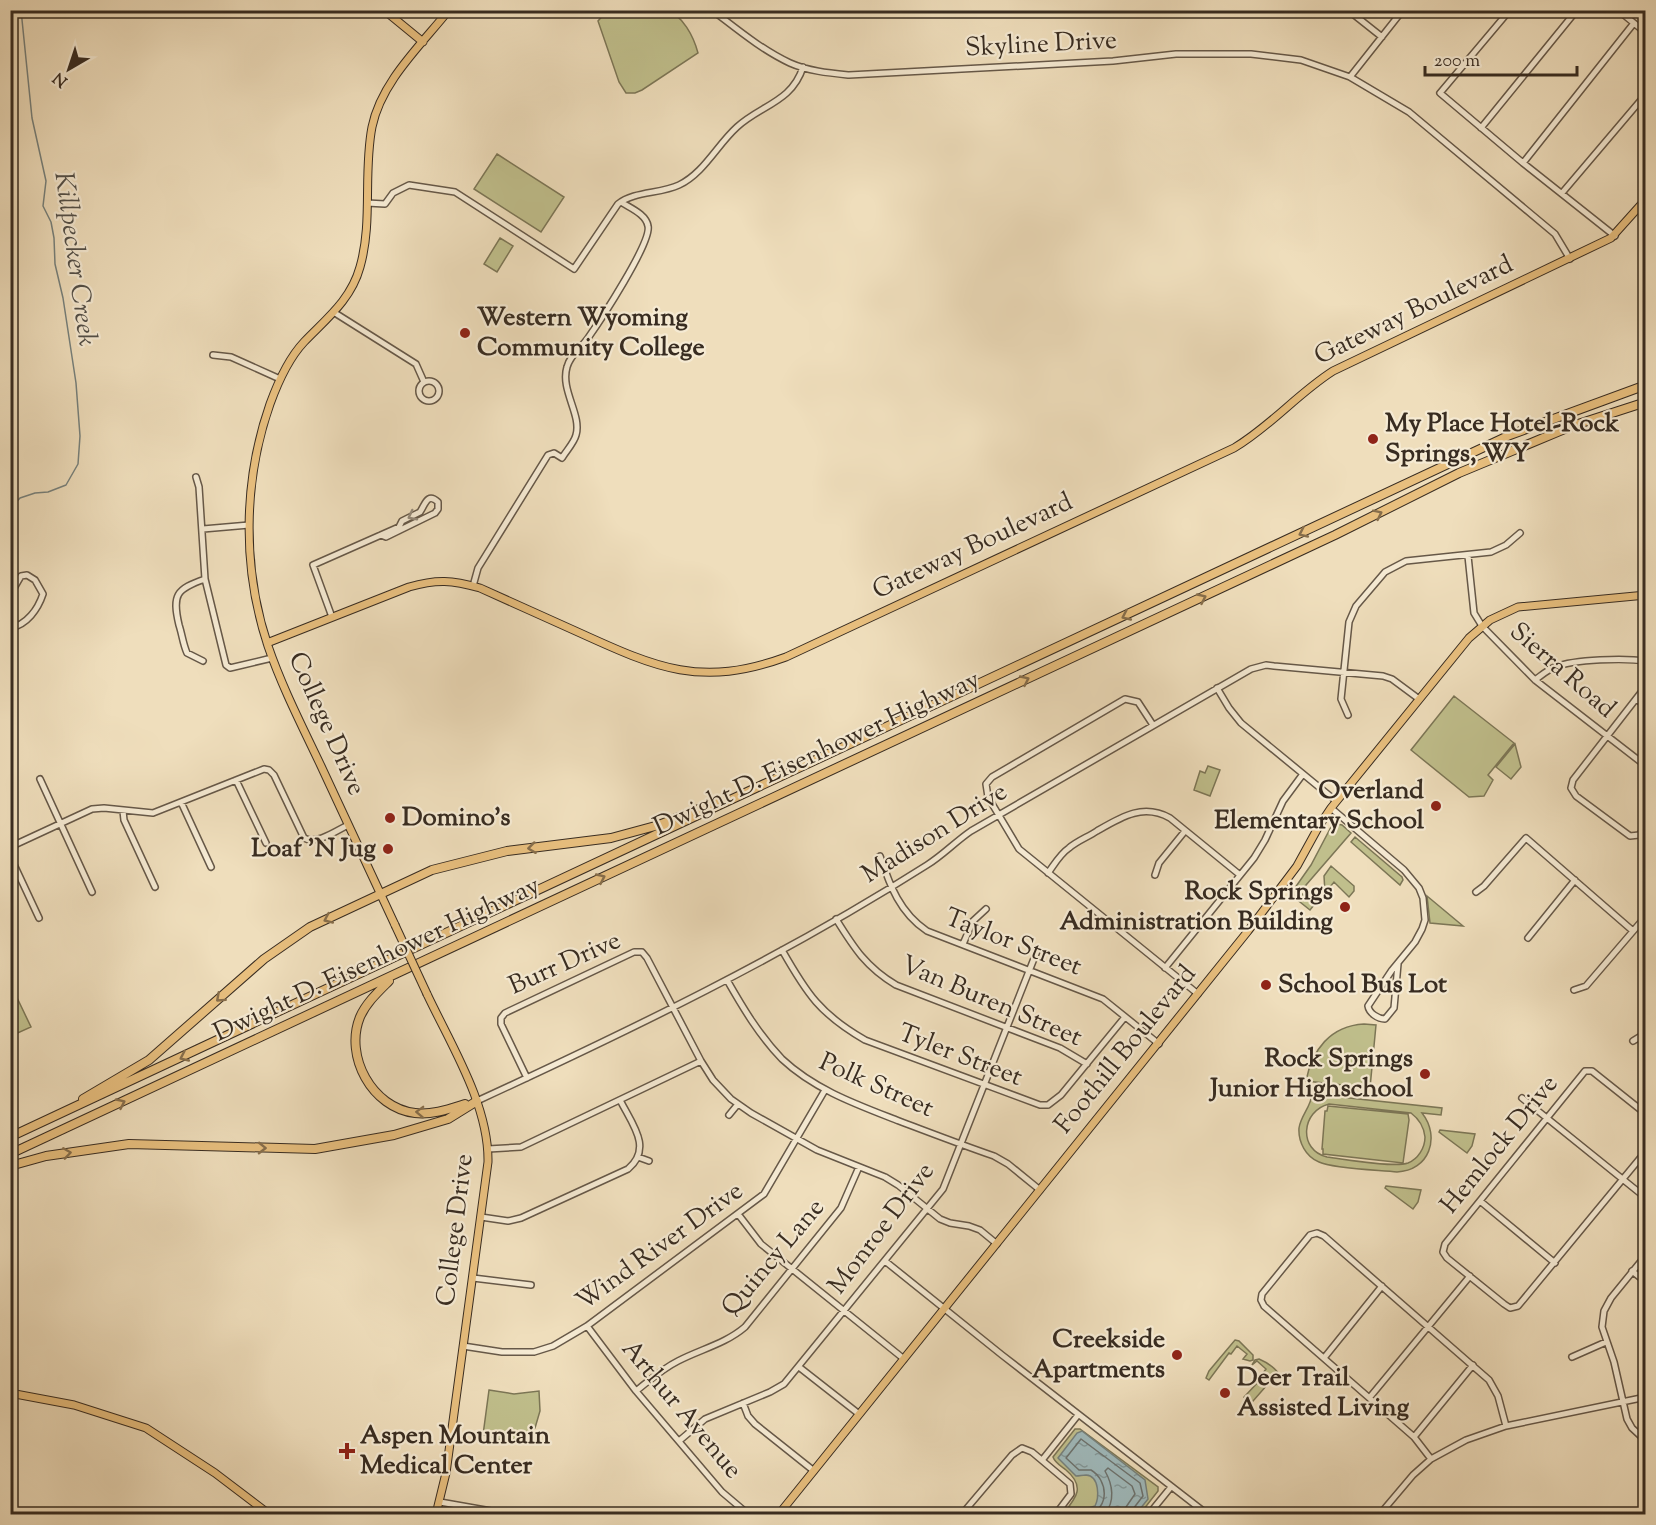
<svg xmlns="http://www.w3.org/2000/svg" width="1656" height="1525" font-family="'Sorts Mill Goudy',serif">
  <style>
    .green { fill: #c0bf8c; stroke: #7c7656; stroke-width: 1.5; fill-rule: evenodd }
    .water { fill: url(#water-ripples); stroke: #76817d; stroke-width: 1.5 }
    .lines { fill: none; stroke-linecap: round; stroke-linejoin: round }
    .shore { stroke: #6c726e; stroke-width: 1.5 }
    .stream { stroke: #76817d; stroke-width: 1.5 }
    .minor-casing { stroke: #665848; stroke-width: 8 }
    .major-casing { stroke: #382c21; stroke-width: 9 }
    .highway-casing { stroke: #382c21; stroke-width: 10 }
    .minor { stroke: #f5ead3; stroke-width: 5 }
    .major { stroke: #e8bf7e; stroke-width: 7 }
    .highway { stroke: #e8bf7e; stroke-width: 8 }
    .major-bridge-casing { stroke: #382c21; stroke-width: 9; stroke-linecap: butt }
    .major-bridge { stroke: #e8bf7e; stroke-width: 7 }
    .oneway { stroke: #876e4b }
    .oneway2 { stroke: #968b7a }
    .poi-dot { fill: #8f2418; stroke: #f5ead3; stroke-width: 2 }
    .labels { text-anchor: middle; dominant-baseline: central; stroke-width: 4.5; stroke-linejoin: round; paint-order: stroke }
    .street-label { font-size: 26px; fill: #382c21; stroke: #f5ead3 }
    .poi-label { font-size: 26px; font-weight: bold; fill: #382c21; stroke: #f5ead3; text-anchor: start }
    .water-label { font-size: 27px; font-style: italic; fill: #524f48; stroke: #f5ead3 }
  </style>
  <defs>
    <pattern id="water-ripples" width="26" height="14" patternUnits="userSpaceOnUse" patternTransform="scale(1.5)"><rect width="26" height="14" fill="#9fb9bb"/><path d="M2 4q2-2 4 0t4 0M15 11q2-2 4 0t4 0" fill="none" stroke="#839798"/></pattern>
  </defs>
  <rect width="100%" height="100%" fill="#efdebc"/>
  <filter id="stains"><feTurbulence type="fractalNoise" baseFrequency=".00333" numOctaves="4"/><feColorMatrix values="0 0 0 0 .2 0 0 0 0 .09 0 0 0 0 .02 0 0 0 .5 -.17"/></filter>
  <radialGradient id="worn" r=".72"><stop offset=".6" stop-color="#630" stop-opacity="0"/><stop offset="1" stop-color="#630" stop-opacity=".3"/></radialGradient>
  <path class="green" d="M608 10C623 10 651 7 665 10 683 14 694 38 698 53L642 90 635 93H626L619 82 598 21Z
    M497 154 564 197 541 232 474 189Z
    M500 238 513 246 497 272 484 264Z
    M1454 696 1514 743 1488 775 1493 780 1484 796 1469 797 1411 750Z
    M1515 744 1521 767 1511 779 1496 767Z
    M1208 766 1220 770 1210 796 1194 790 1200 771 1205 773Z
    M1337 824 1342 825 1351 833 1300 892 1310 901 1315 896 1319 899 1310 910 1295 898 1292 892 1311 865 1331 827Z
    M1355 837 1402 877 1403 880 1400 885 1351 842Z
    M1331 866 1354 886V891L1349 897 1334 882 1325 893 1324 876Z
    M1427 896 1463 926 1430 923Z
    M10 983 31 1027 11 1036H10Z
    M1364 1024 1376 1025 1370 1088 1306 1081C1312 1050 1330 1026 1364 1024Z
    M1312 1094 1442 1108 1441 1115 1422 1113C1441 1137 1429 1171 1397 1172 1378 1170 1334 1169 1319 1162 1306 1157 1298 1142 1299 1128 1301 1115 1311 1107 1312 1094ZM1329 1104 1411 1113C1419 1119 1424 1127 1425 1137 1425 1148 1418 1159 1408 1163 1394 1168 1344 1159 1327 1157 1298 1150 1301 1111 1329 1104Z
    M1328 1106 1408 1114 1409 1120 1403 1163 1323 1154V1149H1322L1325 1111H1327Z
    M1440 1130 1475 1134 1472 1146 1467 1153 1439 1132Z
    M1386 1186 1421 1190 1418 1202 1413 1209 1385 1188Z
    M1235 1340 1239 1341 1253 1355V1360L1250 1361 1243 1359 1247 1354 1237 1346 1231 1354 1229 1353 1209 1380 1206 1378 1209 1371Z
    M1259 1359C1266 1362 1278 1369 1280 1377L1278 1379 1274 1377 1246 1409 1242 1406 1247 1399 1244 1397 1261 1379 1260 1377 1266 1369 1257 1361 1252 1365 1255 1360Z
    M489 1390 514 1394 539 1391 540 1411 535 1428 509 1442 483 1435Z
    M1075 1429H1080L1158 1487V1491L1140 1514H1063C1076 1498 1086 1487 1066 1470 1061 1466 1055 1463 1053 1457Z"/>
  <path class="water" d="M1082 1431 1145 1480 1148 1499 1136 1514H1069L1095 1506C1099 1498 1100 1476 1086 1475 1083 1475 1079 1476 1076 1476L1058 1458 1077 1433Z"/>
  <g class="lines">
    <path class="shore" d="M1089 1514C1110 1508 1108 1480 1091 1470H1079L1066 1458 1081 1439 1140 1483 1143 1496 1133 1509 1132 1514
      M1105 1514C1115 1501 1113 1485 1105 1471L1108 1468 1132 1486 1135 1494 1126 1507 1124 1514"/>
    <path class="stream" d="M10 509 20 498 35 493 48 492 66 485 78 464 80 436 76 383 63 298 55 264 54 238 51 222 43 206 46 181 32 118 21 10"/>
    <g class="minor-casing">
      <path id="minor" d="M712 10C737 29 762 50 790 63 808 71 829 73 849 75L1113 61 1176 54H1251L1301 60 1350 77 1409 112 1555 234 1570 259
        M1348 10 1382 37
        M1510 10 1440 93 1523 163 1615 236
        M1618 10 1646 33
        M1350 77 1403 10
        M1481 128 1577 10
        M1523 163 1634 23
        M1562 193 1646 94
        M367 203 385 204 393 193 409 185 455 192 574 269 618 204C634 191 660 194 679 185 704 173 717 145 737 127 761 105 792 102 803 67
        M335 313 416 364 424 382
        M213 355 231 357 280 379
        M419 391a10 10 0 1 1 20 0a10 10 0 1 1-20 0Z
        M196 477 199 487 205 579 226 665 230 668 272 658
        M203 529 249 525
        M1468 556 1474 613 1482 626 1535 680 1646 766
        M473 586 478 568 548 455 554 453 562 458C566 451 574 443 576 435 582 415 560 390 567 367 570 355 581 348 588 338 600 321 652 242 648 226 646 214 630 208 621 202
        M10 595 21 576 27 575 35 580 43 594C38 609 27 625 10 628
        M332 617 313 565 399 527 402 521 420 512C425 505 427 492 438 502V509L435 513 386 537 381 535
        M203 661 187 653C183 644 182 634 179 625 172 595 176 589 205 579
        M1535 680C1542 675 1547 670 1555 667 1575 659 1625 658 1646 661
        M1646 686 1573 780 1571 788 1576 796 1630 836 1639 835 1646 826
        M1217 688 1229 708 1241 723 1336 801
        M1636 699 1646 706
        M1348 715 1341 699 1349 622 1356 606 1385 572 1406 561 1491 552 1506 545 1520 533
        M1153 725 1138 702 1125 699 992 777 986 784 988 797 1019 849 1198 994
        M40 779 92 892
        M236 780 266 843
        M181 802 211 867
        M1331 808 1404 870 1419 888 1423 898 1425 920 1422 929 1415 942 1392 970 1368 1006C1369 1013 1378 1019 1385 1019L1394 1008 1398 964
        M123 811 124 820 155 887
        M10 847 92 809 104 808 153 813 264 769 269 770 274 775 304 838C316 845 336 831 348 825
        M10 856 39 918
        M880 856C890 886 900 913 927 931L1103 999 1159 1044
        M1048 873C1054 865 1060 854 1069 848 1077 841 1088 837 1097 831 1121 817 1143 803 1170 818L1240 875
        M1155 875 1159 863 1185 831
        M1476 892 1484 886 1526 838 1633 931
        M836 919C854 948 866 967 896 985L1060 1048 1087 1064
        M1528 938 1575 880
        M963 944 973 921 986 909
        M782 950C807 994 820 1014 865 1040L1040 1105H1048L1061 1095 1125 1017
        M1165 968 1254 858 1265 840 1283 801 1303 774
        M727 980C743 1008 759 1035 782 1059 815 1090 858 1105 899 1121 931 1133 962 1145 994 1156L1008 1164 1040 1190
        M1574 990 1586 986 1646 916
        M1633 1041 1646 1033
        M527 1078 501 1024V1018L505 1013 634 952H642L647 958 701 1061 713 1080 731 1099 751 1113 817 1150 885 1177 898 1185 940 1219 950 1223 969 1226 980 1230 997 1244
        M1522 1098 1646 1198
        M477 1101C631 1030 784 956 927 865 943 855 955 842 971 831L1251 669 1266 665 1274 666 1383 676 1392 679 1419 699
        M1646 1114 1592 1071H1585L1445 1244 1443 1252 1447 1258 1504 1304 1510 1308 1518 1306 1646 1151
        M729 1115 738 1104
        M488 1149 521 1147 701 1061
        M638 1157 649 1161
        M1480 1201 1555 1263
        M738 1214 761 1244 904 1359
        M481 1217 508 1221 521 1218 628 1169C653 1148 632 1124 620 1100
        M1646 1255 1611 1298 1604 1311 1602 1327 1614 1362 1627 1419 1632 1428 1646 1441
        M885 1261 1002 1355 1207 1514
        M1632 1271 1646 1282
        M473 1278 531 1285
        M587 1326 636 1391 722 1492 748 1514
        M463 1346 502 1352H534L553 1346 587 1326 764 1194 825 1090
        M1572 1357 1606 1342
        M1324 1358 1382 1286
        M799 1367 859 1414
        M636 1391C650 1380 662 1369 678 1361 701 1349 725 1344 745 1327L841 1208 859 1167
        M1370 1397 1470 1276
        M743 1403 748 1416 755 1424 814 1471
        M1414 1437 1473 1365
        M679 1441 705 1419 770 1392 784 1384 943 1189 1037 951
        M1043 1459 1078 1415
        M1431 1459 1414 1437 1264 1306 1261 1300 1262 1294 1310 1235 1317 1233 1324 1236 1489 1380 1498 1396 1506 1426
        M440 1502 508 1514
        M962 1514 1012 1455 1022 1448 1032 1452 1070 1484 1071 1494 1056 1514
        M1149 1514 1171 1487
        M1380 1514 1413 1475 1431 1459 1466 1440 1506 1426 1646 1397"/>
    </g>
    <g class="major-casing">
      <path id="major" d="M384 10 423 42
        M267 643 409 587C437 579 452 580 480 588 513 603 547 618 580 633 657 668 701 688 786 657L1234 448C1271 426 1297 394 1333 371L1611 238 1646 199
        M395 925C370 872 346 819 321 766 302 726 282 687 268 646 242 568 243 481 270 404 278 382 288 359 304 342 326 319 351 300 360 267 373 222 363 173 372 127 381 82 421 45 449 10
        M427 994C451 1045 489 1105 488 1162L446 1473 436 1514
        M10 1393 74 1405 146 1428 215 1473 269 1514
        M779 1514 1248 931 1297 866 1319 826 1331 808 1469 638 1490 620 1518 607 1646 595"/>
    </g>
    <g class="highway-casing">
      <path id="highway" d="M389 981C378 992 366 1003 360 1017 344 1056 372 1108 415 1113 432 1115 449 1109 465 1104
        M83 1099 149 1060 264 959 310 927 432 870 507 851 611 838 659 825 724 799
        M10 1137 1510 435 1646 385
        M10 1154 1335 535 1459 473 1572 426 1646 402
        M10 1166 46 1156 129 1144 315 1149 394 1135 448 1119 477 1101"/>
    </g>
    <use href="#minor" class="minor"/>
    <use href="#major" class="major"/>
    <use href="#highway" class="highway"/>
    <g class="major-bridge-casing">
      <path id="major-bridge" d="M395 925 427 994"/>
    </g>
    <use href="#major-bridge" class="major-bridge"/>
  </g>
  <defs><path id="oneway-chevron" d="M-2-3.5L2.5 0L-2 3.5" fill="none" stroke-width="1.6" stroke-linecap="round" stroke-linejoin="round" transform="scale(1.5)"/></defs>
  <g class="oneway">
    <use href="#oneway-chevron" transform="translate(1378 514) rotate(-26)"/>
    <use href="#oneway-chevron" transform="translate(1303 533) rotate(155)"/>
    <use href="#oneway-chevron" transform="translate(1202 598) rotate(-25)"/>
    <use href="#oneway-chevron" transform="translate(1126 616) rotate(155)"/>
    <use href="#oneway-chevron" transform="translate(1025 680) rotate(-25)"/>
    <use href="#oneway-chevron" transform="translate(532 848) rotate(173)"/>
    <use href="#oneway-chevron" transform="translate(601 878) rotate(-25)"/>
    <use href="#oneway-chevron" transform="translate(328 919) rotate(156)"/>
    <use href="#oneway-chevron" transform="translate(220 998) rotate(138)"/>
    <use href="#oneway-chevron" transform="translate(184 1057) rotate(155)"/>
    <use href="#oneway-chevron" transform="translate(121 1103) rotate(-25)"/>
    <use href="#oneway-chevron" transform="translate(420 1112) rotate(-178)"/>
    <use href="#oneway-chevron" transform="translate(262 1148) rotate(1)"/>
    <use href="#oneway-chevron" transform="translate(67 1153) rotate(-8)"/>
  </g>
  <use class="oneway2" href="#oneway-chevron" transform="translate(412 516) rotate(153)"/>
  <g class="poi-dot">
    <circle cx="465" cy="333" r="6"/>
    <circle cx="1373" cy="439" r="6"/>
    <circle cx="1436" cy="806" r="6"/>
    <circle cx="390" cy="818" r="6"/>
    <circle cx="388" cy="849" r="6"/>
    <circle cx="1345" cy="907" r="6"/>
    <circle cx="1266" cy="985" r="6"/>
    <circle cx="1425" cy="1074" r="6"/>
    <circle cx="1177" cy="1355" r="6"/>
    <circle cx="1225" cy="1393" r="6"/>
    <path d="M344 1442h6v6h6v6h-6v6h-6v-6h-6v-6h6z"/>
  </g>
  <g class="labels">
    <g class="street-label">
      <text transform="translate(1041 45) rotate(-3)">Skyline Drive</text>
      <text transform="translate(1414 311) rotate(-26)">Gateway Boulevard</text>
      <text transform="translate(973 547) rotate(-25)">Gateway Boulevard</text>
      <text transform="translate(1562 671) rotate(41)">Sierra Road</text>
      <text transform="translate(326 724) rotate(66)">College Drive</text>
      <text transform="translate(817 754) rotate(-25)">Dwight D. Eisenhower Highway</text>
      <text transform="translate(935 834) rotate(-32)">Madison Drive</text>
      <text transform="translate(1013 943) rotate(21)">Taylor Street</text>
      <text transform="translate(377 960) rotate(-25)">Dwight D. Eisenhower Highway</text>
      <text transform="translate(565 964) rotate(-24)">Burr Drive</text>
      <text transform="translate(991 1002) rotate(23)">Van Buren Street</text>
      <text transform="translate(1126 1050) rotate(-51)">Foothill Boulevard</text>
      <text transform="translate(960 1056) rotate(21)">Tyler Street</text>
      <text transform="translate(876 1086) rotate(24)">Polk Street</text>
      <text transform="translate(1500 1145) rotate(-51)">Hemlock Drive</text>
      <text transform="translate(882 1229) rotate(-53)">Monroe Drive</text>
      <text transform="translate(456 1230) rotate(-83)">College Drive</text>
      <text transform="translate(660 1247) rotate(-36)">Wind River Drive</text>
      <text transform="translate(774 1258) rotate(-50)">Quincy Lane</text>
      <text transform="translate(681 1410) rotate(50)">Arthur Avenue</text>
    </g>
    <g class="poi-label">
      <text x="477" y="318">Western Wyoming<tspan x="477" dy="30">Community College</tspan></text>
      <text x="1385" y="424">My Place Hotel-Rock<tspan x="1385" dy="30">Springs, WY</tspan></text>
      <text x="1424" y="791" text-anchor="end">Overland<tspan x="1424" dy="30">Elementary School</tspan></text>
      <text x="402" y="818">Domino's</text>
      <text x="376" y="849" text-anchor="end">Loaf 'N Jug</text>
      <text x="1333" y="892" text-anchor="end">Rock Springs<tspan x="1333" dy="30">Administration Building</tspan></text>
      <text x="1278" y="985">School Bus Lot</text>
      <text x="1413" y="1059" text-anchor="end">Rock Springs<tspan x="1413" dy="30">Junior Highschool</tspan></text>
      <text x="1165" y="1340" text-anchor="end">Creekside<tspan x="1165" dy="30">Apartments</tspan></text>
      <text x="1237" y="1378">Deer Trail<tspan x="1237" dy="30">Assisted Living</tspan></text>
      <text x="360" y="1436">Aspen Mountain<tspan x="360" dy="30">Medical Center</tspan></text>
    </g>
    <g class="water-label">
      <text transform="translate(74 259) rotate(82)">Killpecker Creek</text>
    </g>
  </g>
  <rect width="1656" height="1525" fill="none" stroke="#efdebc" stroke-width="36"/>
  <rect x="12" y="12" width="1632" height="1501" fill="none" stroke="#382c21" stroke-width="3"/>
  <rect x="18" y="18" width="1620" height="1489" fill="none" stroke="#382c21" stroke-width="1.5"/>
  <g transform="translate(69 69) rotate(219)" stroke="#f5ead3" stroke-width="4.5" paint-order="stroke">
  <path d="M0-4.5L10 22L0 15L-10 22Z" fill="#382c21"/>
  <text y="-9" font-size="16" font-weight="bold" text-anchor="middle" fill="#382c21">N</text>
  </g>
  <path d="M1425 66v9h152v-9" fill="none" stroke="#382c21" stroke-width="3"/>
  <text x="1434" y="66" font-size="18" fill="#382c21" stroke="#f5ead3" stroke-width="4.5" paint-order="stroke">200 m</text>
  <rect width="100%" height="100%" filter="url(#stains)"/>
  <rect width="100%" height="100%" fill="url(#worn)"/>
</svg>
